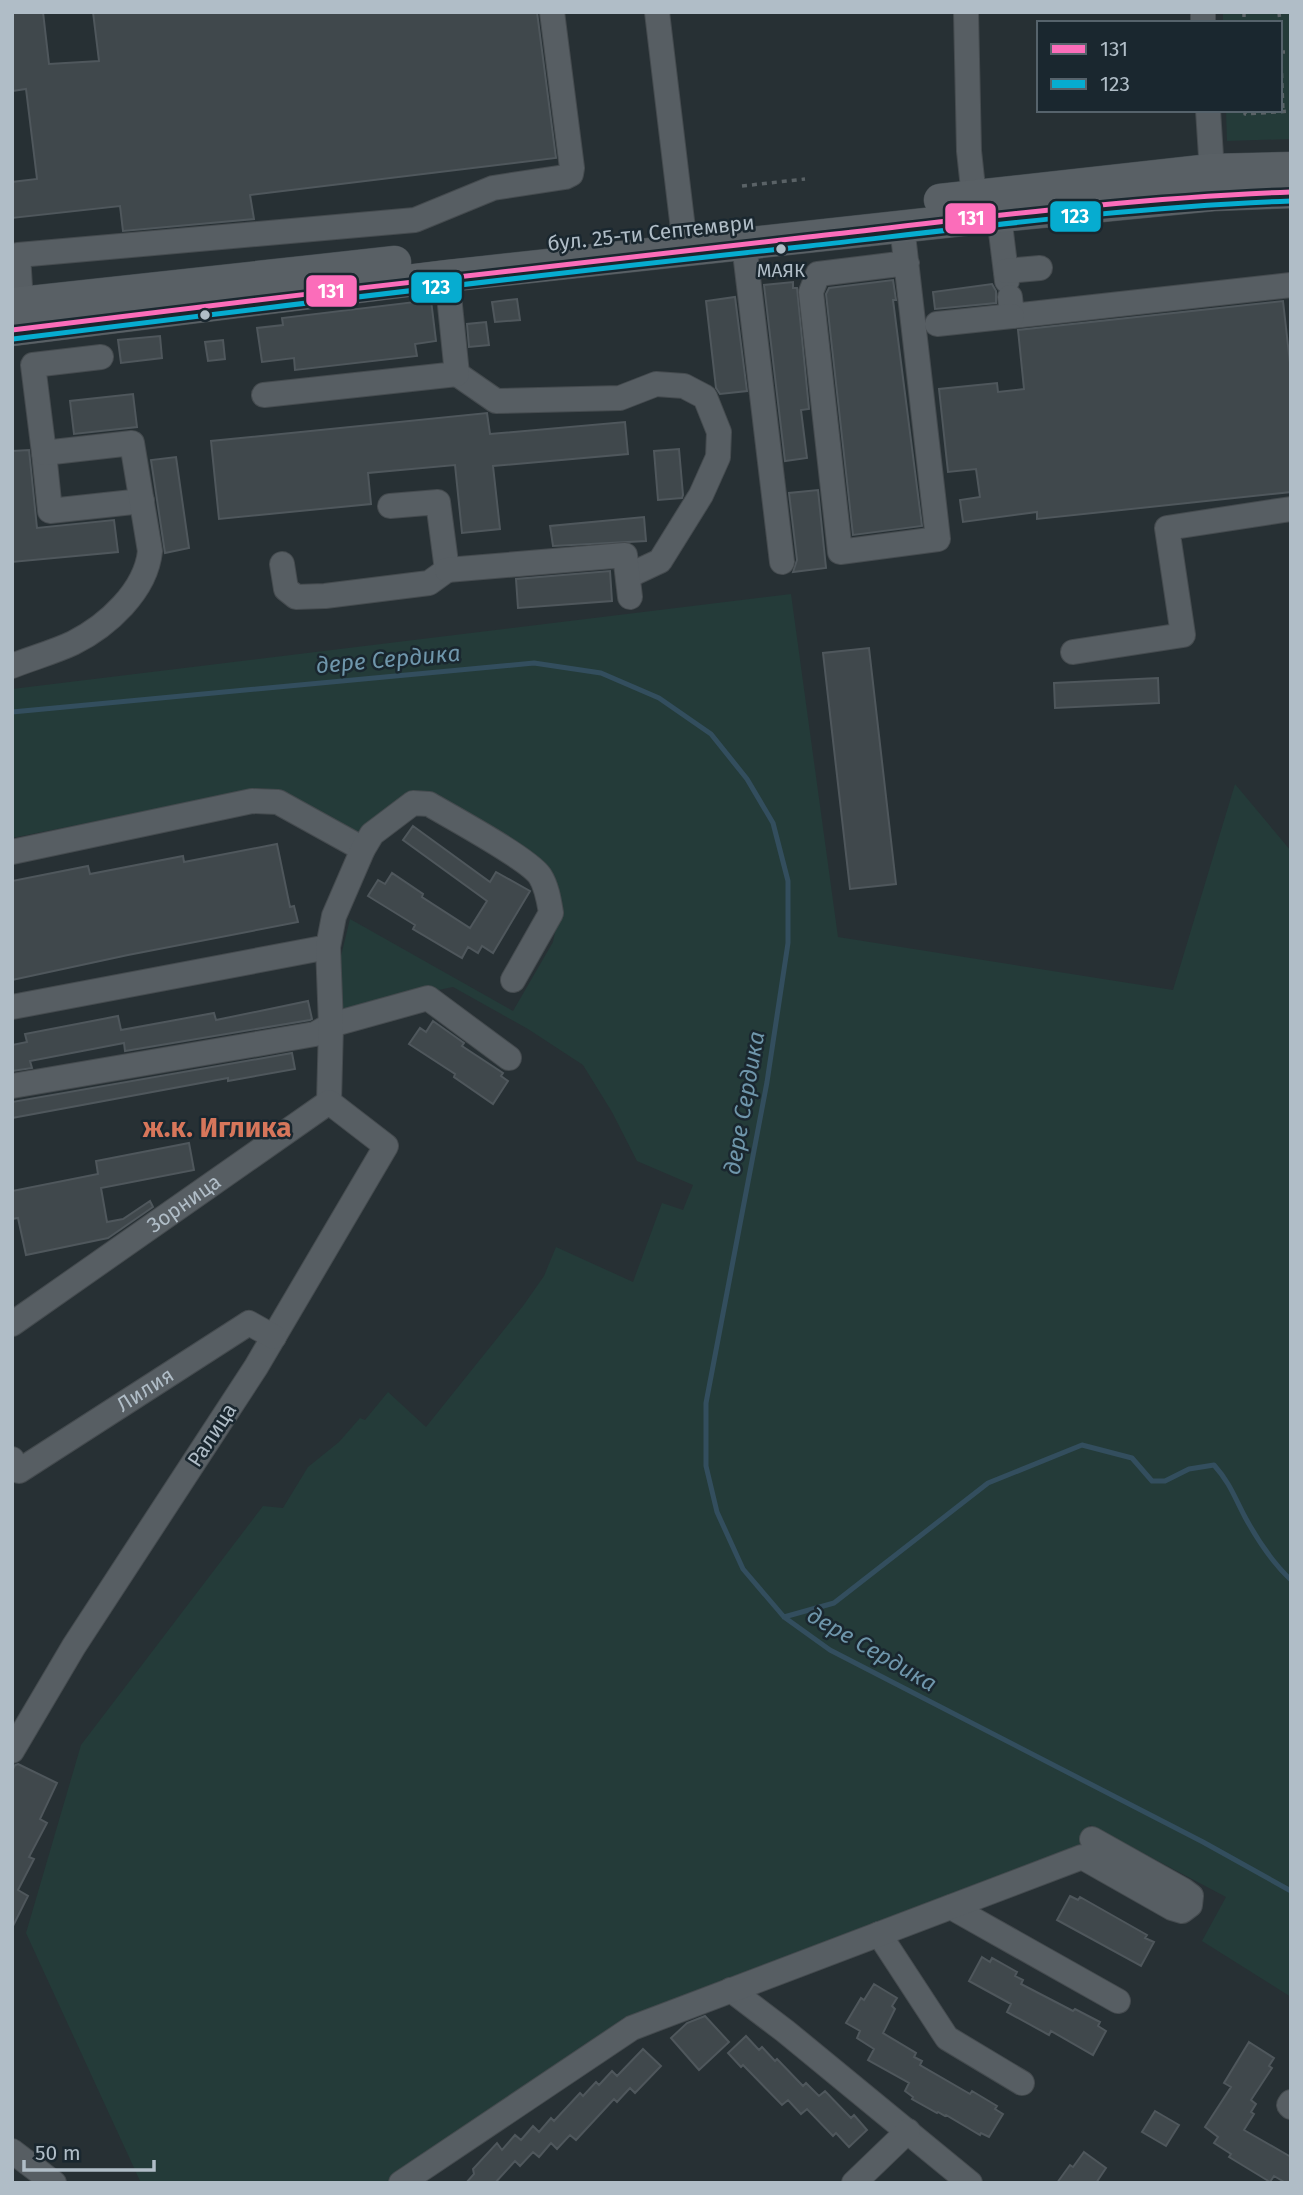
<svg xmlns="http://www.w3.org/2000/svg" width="1303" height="2195" font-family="'Fira Sans',sans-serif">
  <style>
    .green { fill: #243b39 }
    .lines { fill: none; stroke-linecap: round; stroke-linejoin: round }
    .stream { stroke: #334e5e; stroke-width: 5 }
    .building { fill: #40484c; stroke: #4f575c; stroke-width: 2 }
    .minor-casing { stroke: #454b4f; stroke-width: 26 }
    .major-casing { stroke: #444c51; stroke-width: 33 }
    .path { stroke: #5a6266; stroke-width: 3.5; stroke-dasharray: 5 5; stroke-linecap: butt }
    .minor { stroke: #575e63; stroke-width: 24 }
    .major { stroke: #596065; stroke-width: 32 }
    .bus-1-casing { stroke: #1a272f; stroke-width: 10 }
    .bus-2-casing { stroke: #1a272f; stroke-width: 10 }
    .bus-1 { stroke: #fb6dba; stroke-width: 5 }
    .bus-2 { stroke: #06acd0; stroke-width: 5 }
    .bus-dot { fill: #b0bdc7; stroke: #1a272f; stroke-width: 2.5 }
    .labels { text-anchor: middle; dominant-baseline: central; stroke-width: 5; stroke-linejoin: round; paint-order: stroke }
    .bus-label { font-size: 19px; fill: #b0bdc7; stroke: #1a272f }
    .street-label { font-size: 21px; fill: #b0bdc7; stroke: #1a272f }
    .water-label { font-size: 23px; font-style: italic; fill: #6f96ab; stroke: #1a272f }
    .district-label { font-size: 28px; font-weight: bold; fill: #d6765b; stroke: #1a272f }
    .line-badge { stroke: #1a272f; stroke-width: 2.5 }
    .badge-label { font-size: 19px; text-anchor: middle; font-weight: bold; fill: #fff }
  </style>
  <rect width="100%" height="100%" fill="#273034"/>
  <path class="green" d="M1223 12H1291V139L1227 141 1226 110H1280V23H1223Z
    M791 594 838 937 1173 990 1235 784 1291 851V1997L1202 1941 1226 1897 1090 1825 1079 1850 629 2021 387 2183H141L26 1933 81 1745 263 1506 283 1508 308 1467 339 1442 360 1418 365 1420 388 1392 426 1427 523 1306 544 1276 556 1247 633 1282 662 1203 683 1210 693 1185 637 1161 612 1112 583 1065 528 1029 453 987 342 1010 340 960 350 919 513 1011 553 942 558 918 556 897 425 797 362 836 280 791 261 788 12 838V689Z"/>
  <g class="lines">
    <path class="stream" d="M12 712 534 663 601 673 659 698 711 734 747 779 773 823 788 881V943L767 1082 706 1403V1466L717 1512 743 1569 784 1617 830 1650 1203 1842 1291 1891
      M784 1617 834 1603 988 1483 1082 1445 1132 1458 1152 1481H1165L1189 1469 1214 1465C1230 1483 1234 1496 1245 1517 1258 1541 1272 1562 1291 1580"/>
  </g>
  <path class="building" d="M12 12H43L49 64 99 61 93 12H537L556 158 250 195 254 219 123 231 120 206 12 218V182L37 179 26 89 12 91Z
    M893 280 896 300H893L922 526 853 535 826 294 829 288Z
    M793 282V288H797L809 409 801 410 807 458 785 461 764 285Z
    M992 284 996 291V303L935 309 933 292Z
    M735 297 747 391 720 394 716 388 706 301Z
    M517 299 520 320 495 322 492 302Z
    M431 300 436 341 415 344 417 356 295 370 294 358 262 362 257 328 283 325 282 318Z
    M1283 301 1291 372V492L1037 519V512L963 522 960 500 980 497 976 469 948 472 939 389 997 383 998 392 1024 389 1018 330Z
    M486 322 489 345 469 347 467 324Z
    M160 336 162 358 121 363 118 340Z
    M223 340 225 359 208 361 205 342Z
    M133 394 137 427 74 434 70 401Z
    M487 413 490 434 625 422 628 454 493 466 500 529 462 533 455 465 368 473 371 504 219 519 211 441Z
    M679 449 683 495 682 498 658 500 654 451Z
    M29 450 37 528 114 520 118 552 12 562V451Z
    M176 457 189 548 165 553 151 460Z
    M818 490 826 568 793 572 797 560 789 493Z
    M644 517 646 541 553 546 550 526Z
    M610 571 612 601 518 608 516 579Z
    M869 648 896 884 850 889 823 653Z
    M1158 678 1159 703 1055 708 1054 683Z
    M413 826 490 882 496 872 530 891 493 953 482 946 478 953 468 947 462 958 413 929 415 925 368 896 378 880 385 884 392 873 423 894 422 897 470 928 487 901 403 840Z
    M277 844 290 907 294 906 298 922 128 955 12 980V881L88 866 90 874 183 856 184 862Z
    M308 1001 312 1019 310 1020 125 1051 124 1043 30 1061 32 1068 12 1071V1045L27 1042 25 1034 118 1016 121 1030 214 1013 216 1020Z
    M433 1021 464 1043 462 1046 503 1073 501 1076 508 1081 493 1104 454 1077 455 1074 409 1044 420 1028 426 1032Z
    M292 1053 295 1069 228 1081V1078L12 1118V1102Z
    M189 1143 194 1170 101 1188 107 1222 123 1219 150 1201 153 1207 108 1238 26 1255 18 1218 12 1219V1191L98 1174 96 1161Z
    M18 1764 57 1783 40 1819 47 1823 29 1857 34 1859 18 1890 28 1896 12 1928V1771L15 1765Z
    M1070 1896 1078 1900 1080 1897 1147 1935 1145 1938 1154 1942 1141 1966 1057 1920Z
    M982 1957 990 1962 992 1958 1017 1972 1015 1976 1023 1980 1021 1984 1073 2011 1075 2009 1100 2022 1098 2026 1106 2031 1093 2055 1051 2031 1049 2035 1007 2012 1011 2004 969 1981Z
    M874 1984 897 1998 892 2006 895 2009 883 2033 916 2053 914 2057 922 2061 920 2065 970 2094 972 2091 997 2106 995 2109 1003 2114 989 2137 981 2133 980 2135 946 2115 945 2116 938 2112 937 2113 912 2099 913 2097 905 2091 909 2083 868 2060 874 2049 857 2038 860 2031 846 2023 861 1998 864 2000Z
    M705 2016 729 2042 699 2070 671 2038 687 2023Z
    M746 2036 759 2050 762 2047 775 2061 777 2059 803 2086 806 2083 819 2096 825 2091 851 2118 854 2115 867 2130 849 2147 836 2133 833 2136 807 2109 801 2114 788 2100 782 2105 743 2065 741 2067 728 2053Z
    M1249 2042 1274 2058 1269 2066 1272 2068 1251 2100 1256 2104 1251 2112 1254 2114 1244 2130 1291 2157V2183H1286L1274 2176 1270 2182 1229 2157 1231 2154 1214 2143 1218 2137 1205 2127 1231 2087 1224 2083Z
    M643 2049 661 2066 635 2093 630 2088 617 2102 614 2099 576 2140 570 2135 557 2149 551 2143 539 2157 533 2152 520 2166 515 2161 495 2183H466L474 2174 473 2169 497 2143 502 2150 515 2135 521 2140 533 2126 539 2132 551 2118 554 2121 580 2093 583 2096 596 2082 599 2085 612 2071 617 2076Z
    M1155 2111 1179 2125 1166 2146 1142 2132Z
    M1084 2152 1106 2168 1096 2183H1057L1070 2165 1073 2167Z"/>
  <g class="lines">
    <g class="minor-casing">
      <g id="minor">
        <path d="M657 12 683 229"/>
        <path d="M966 12 969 151 974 197"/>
        <path d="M1203 12V23"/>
        <path d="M1208 110 1213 187"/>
        <path d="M999 216 1007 281"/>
        <path d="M902 227 905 252 938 539 840 552 811 292 818 274 907 263"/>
        <path d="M744 244 782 562"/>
        <path d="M1006 271 1040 268"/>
        <path d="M1010 297 1012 316 1291 285"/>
        <path d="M21 303 18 255 415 220 493 188 565 177 571 174 572 168 552 12"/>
        <path d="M937 324 1012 316"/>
        <path d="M457 374 496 401 620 398 656 384 684 386 705 397 719 432 718 457 701 495 660 561 628 576"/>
        <path d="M264 395 457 374 447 276"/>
        <path d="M44 453 50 511 142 501"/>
        <path d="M282 564 286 589 296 597 325 596 429 583 447 570 438 502 390 506"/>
        <path d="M447 570 625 555 630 597"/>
        <path d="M1073 652 1183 635 1167 528 1291 509"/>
        <path d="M12 666C32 658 54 652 73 643 107 626 146 591 150 551L132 443 44 453 33 365 101 357"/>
        <path d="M12 852 252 801 278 802 363 849"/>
        <path d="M12 1007 328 947"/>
        <path d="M12 1086 315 1034 331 1025 428 998 509 1058"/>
        <path d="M329 1102 331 1025 328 947 334 916 363 849 372 834 413 803 429 804C451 817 529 859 540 876 547 887 549 901 551 913L513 980"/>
        <path id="s1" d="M12 1324 329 1102 386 1146 256 1367 74 1646 12 1751"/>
        <path id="s2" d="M12 1459 19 1471 249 1323 274 1337"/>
        <path d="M951 1907 1118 2001"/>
        <path d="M879 1934 947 2038 1022 2083"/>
        <path d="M731 1990 785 2031 970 2183"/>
        <path d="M1291 2102 1289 2105 1291 2107"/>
        <path d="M12 2151 54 2183"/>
        <path d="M401 2183 632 2028 1082 1857 1172 1908 1182 1911 1190 1905 1191 1896 1183 1890 1092 1839"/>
        <path d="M854 2183 908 2131"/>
      </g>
    </g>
    <g class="major-casing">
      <path id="major" d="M940 200 1211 170 1291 168
        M12 304 395 262
        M12 330 447 276 999 216 1213 195 1291 192"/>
    </g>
    <path class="path" d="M1244 12V23
      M1279 12 1280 23
      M1280 33 1283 112
      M1280 52H1291
      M1245 110V114L1291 111
      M742 186 805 179
      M768 273 798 270"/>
    <use href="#minor" class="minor"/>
    <use href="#major" class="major"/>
    <g class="bus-1-casing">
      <path id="bus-1" d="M12 330C277 297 543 266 808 237 969 219 1129 198 1291 192"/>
    </g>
    <g class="bus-2-casing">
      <path id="bus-2" d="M13 339C278 306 543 274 809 246 969 228 1130 207 1291 201"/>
    </g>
    <use href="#bus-1" class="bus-1"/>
    <use href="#bus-2" class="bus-2"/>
  </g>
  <g class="bus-dot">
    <circle cx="781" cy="249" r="6"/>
    <circle cx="205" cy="315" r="6"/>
  </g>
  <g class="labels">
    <g class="bus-label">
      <text x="781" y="270">МАЯК</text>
    </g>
    <g class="street-label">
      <text transform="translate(651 233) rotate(-6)">бул. 25-ти Септември</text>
      <text stroke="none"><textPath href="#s1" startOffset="210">Зорница</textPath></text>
      <text stroke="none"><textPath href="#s2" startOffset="164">Лилия</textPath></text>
      <text transform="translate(212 1435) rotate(-57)">Ралица</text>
    </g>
    <g class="water-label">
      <text transform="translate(388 659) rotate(-5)">дере Сердика</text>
      <text transform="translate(744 1103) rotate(-80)">дере Сердика</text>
      <text transform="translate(872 1649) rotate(30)">дере Сердика</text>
    </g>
    <g class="district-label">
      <text x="217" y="1127">ж.к. Иглика</text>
    </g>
  </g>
  <g class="line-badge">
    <rect x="1049" y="200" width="53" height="33" rx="7" fill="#06acd0"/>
    <rect x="944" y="202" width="53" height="33" rx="7" fill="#fb6dba"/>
    <rect x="410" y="271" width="53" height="33" rx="7" fill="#06acd0"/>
    <rect x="305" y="274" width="53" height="34" rx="7" fill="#fb6dba"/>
  </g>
  <g class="badge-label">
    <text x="1075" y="223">123</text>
    <text x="971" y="225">131</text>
    <text x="436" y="294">123</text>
    <text x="331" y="298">131</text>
  </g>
  <rect width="1303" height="2195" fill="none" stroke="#b0bdc7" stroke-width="28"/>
  <rect x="1037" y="21" width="245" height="91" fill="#1a272f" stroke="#56636c" stroke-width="2"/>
  <rect x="1051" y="44" width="35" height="10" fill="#fb6dba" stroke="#56636c" stroke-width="2"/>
  <text x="1100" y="56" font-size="21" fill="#b0bdc7">131</text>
  <rect x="1051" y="79" width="35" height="10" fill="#06acd0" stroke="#56636c" stroke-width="2"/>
  <text x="1100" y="91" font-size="21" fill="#b0bdc7">123</text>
  <path d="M24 2160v10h130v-10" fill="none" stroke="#b0bdc7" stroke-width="3.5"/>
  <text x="35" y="2160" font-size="21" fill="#b0bdc7" stroke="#1a272f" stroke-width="5" paint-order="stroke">50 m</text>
</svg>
